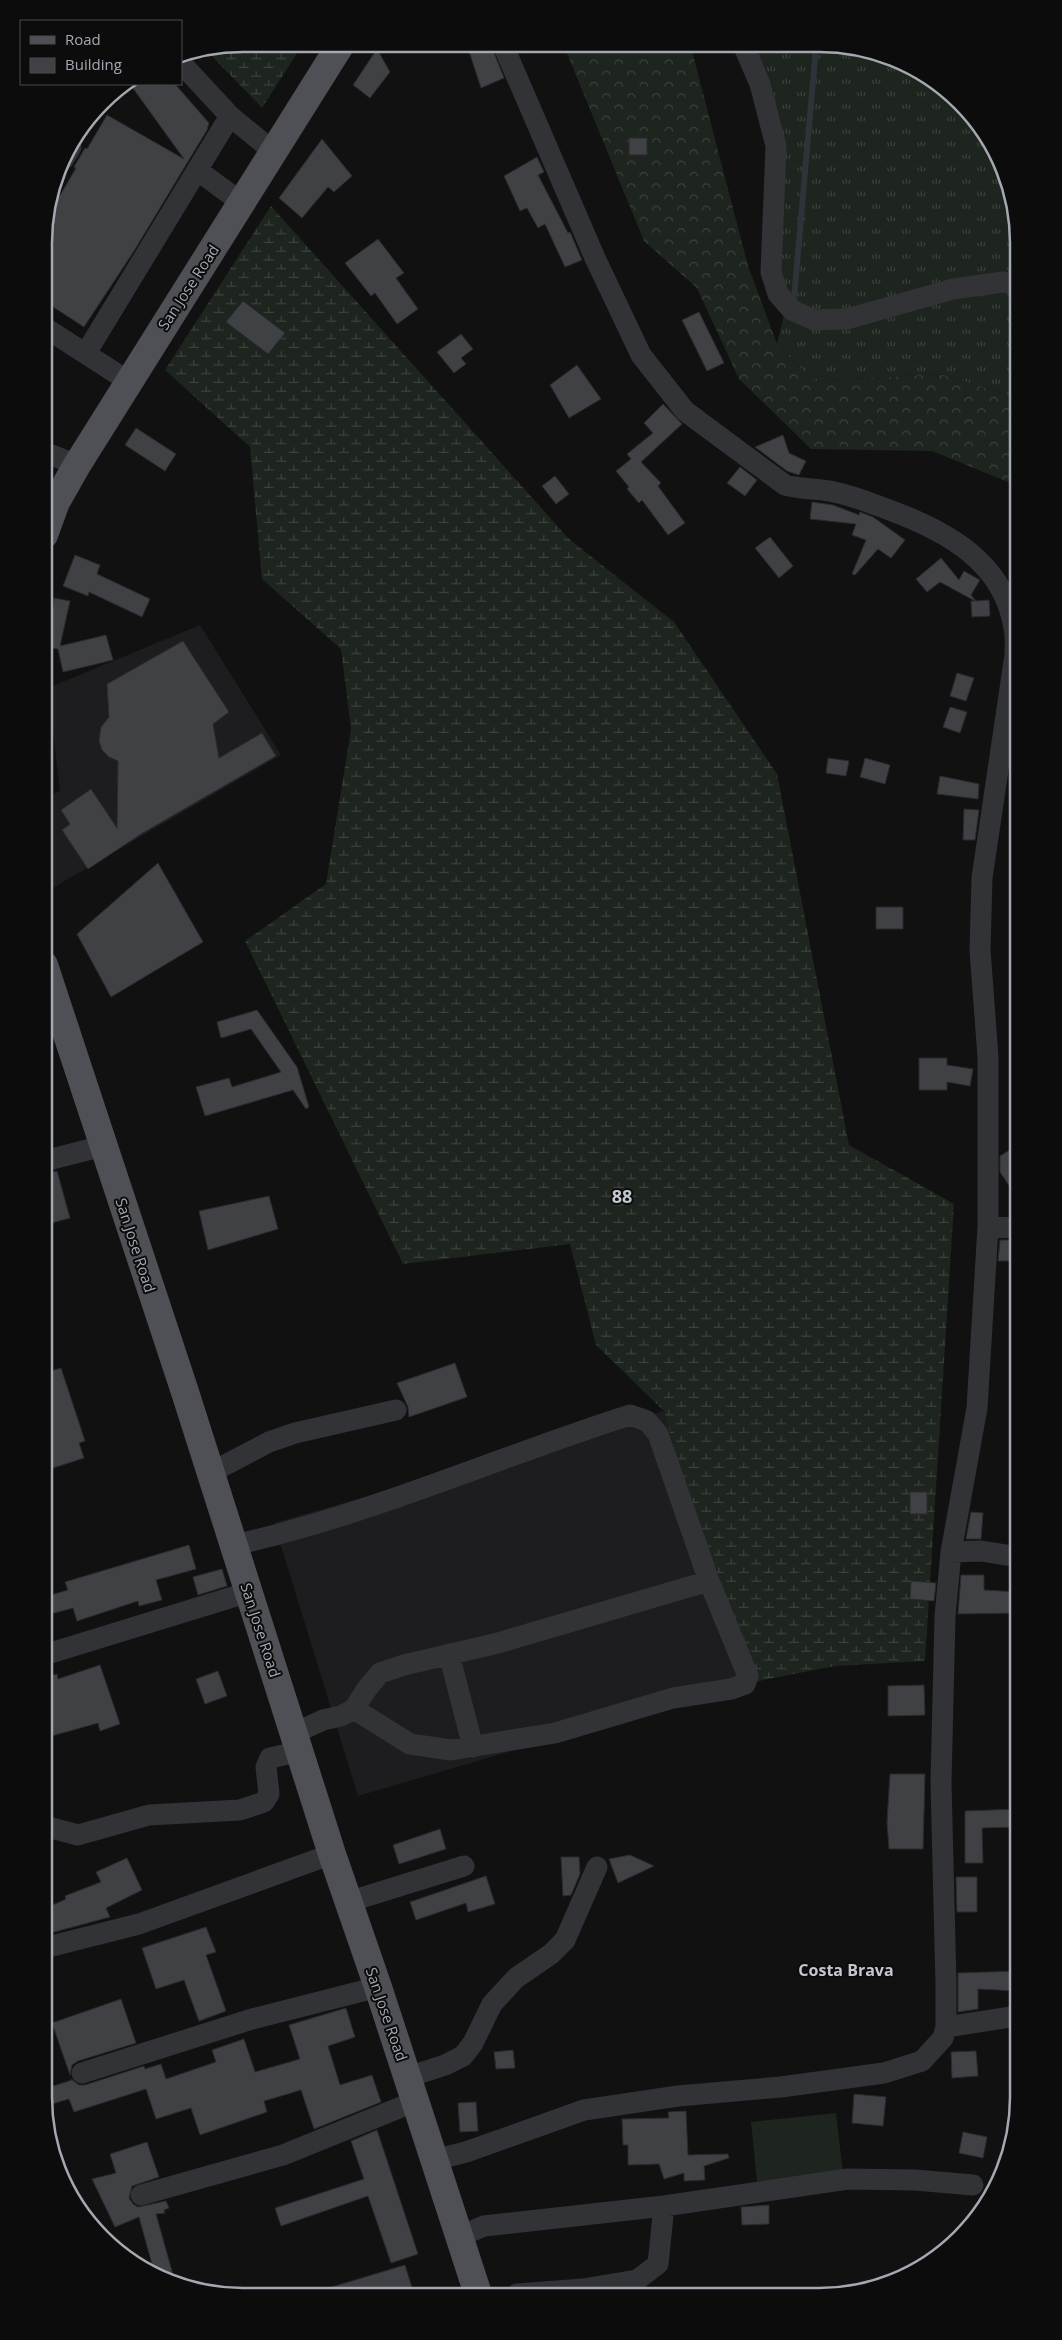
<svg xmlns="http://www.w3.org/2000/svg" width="1062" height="2340" font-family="'Open Sans',sans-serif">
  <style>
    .built { fill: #1d1d1f }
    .grass { fill: url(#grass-tufts) }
    .forest { fill: url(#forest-crowns) }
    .wetland { fill: url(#wetland-marsh) }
    .pitch { fill: #1e241e }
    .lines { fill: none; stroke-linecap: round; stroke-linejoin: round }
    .stream { stroke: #2c3339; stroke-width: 6 }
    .building { fill: #404145; stroke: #2b2b2e }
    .minor { stroke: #323337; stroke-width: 21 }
    .major { stroke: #4f5055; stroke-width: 28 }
    .labels { text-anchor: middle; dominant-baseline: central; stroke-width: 4; stroke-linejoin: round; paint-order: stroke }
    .street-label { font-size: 15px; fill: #a4a8b1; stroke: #0c0c0d }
    .neighbourhood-label { font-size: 16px; font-weight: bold; fill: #c4c7ce; stroke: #0c0c0d }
    .quarter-label { font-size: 18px; font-weight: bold; fill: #c4c7ce; stroke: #0c0c0d }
    .rim { fill: none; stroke: #a4a8b1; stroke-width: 2.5 }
  </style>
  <defs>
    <pattern id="grass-tufts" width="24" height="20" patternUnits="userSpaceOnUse" patternTransform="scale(1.25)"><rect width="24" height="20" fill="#1e241e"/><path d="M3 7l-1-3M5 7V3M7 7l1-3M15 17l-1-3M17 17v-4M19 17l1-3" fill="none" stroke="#3c413c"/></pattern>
    <pattern id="forest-crowns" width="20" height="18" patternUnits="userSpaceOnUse" patternTransform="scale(1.25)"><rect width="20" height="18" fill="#1e241e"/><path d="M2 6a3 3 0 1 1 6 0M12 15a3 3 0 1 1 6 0" fill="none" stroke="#3c413c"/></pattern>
    <pattern id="wetland-marsh" width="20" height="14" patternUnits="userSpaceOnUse" patternTransform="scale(1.25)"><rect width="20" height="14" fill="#1e241e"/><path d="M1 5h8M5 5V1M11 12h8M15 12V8" fill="none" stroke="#3c413c"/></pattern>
  </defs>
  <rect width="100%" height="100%" fill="#111112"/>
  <path class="built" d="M200 625 281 755 44 893V799L60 791 48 688Z
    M664 1411 738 1685 358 1796 274 1523Z"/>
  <path class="grass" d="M755 47 857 48 906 64 950 94 985 133 1011 192 1018 244V398L940 374 813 381 777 344 788 298 779 275 781 122Z"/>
  <path class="forest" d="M564 46 691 47 748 266 777 344 813 381 940 374 1018 398V486L932 451 811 449 739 379 697 288 644 241Z"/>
  <path class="wetland" d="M244 44H303L262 108 207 51Z
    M271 206 569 539 674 622 777 774 849 1145 954 1204 925 1661 835 1666 738 1685 664 1411 596 1345 570 1244 403 1264 245 941 326 884 351 729 341 649 262 579 250 447 165 370Z"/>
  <path class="pitch" d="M836 2113 843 2173 757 2182 751 2122Z"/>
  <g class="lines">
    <path class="stream" d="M794 298 816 47"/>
  </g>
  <path class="building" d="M467 45H491L504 78 481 88Z
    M517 45 535 46 520 53Z
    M377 49 390 72 370 98 353 85Z
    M130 84H175L209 123 207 130 134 251 84 327 44 301V294L53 280 44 275V231L48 216 76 168 74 167 85 148 87 149 107 115 184 159Z
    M629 138H647V155H629Z
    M322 139 352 176 334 192 328 187 302 218 279 198Z
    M537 157 544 172 538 175 568 233 570 232 582 260 565 267 545 224 538 228 527 208 520 211 504 176Z
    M378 239 404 273 396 278 418 309 397 324 375 293 371 296 345 263Z
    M243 301 285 333 268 354 226 322Z
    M699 312 724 363 707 371 682 320Z
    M461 334 473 349 461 358 466 364 454 373 437 352Z
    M577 365 601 399 569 418 550 385Z
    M663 404 682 424 641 462 661 483 658 486 685 523 668 535 642 500 639 503 627 489 629 487 616 471 631 459 627 454 653 433 644 423Z
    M136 428 176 454 165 471 125 445Z
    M783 435 789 453 806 461 799 475 787 471 755 447Z
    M740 467 757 480 745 496 727 483Z
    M555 476 569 494 556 504 542 486Z
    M812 502 833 505 859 515 860 512 873 517 905 540 891 558 878 549 855 575 852 574 866 540 852 535 856 524 810 519Z
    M770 537 793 566 779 578 755 548Z
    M75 555 100 565 97 574 150 599 142 617 89 592 88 596 63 586Z
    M941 558 959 580 964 571 978 579 980 580 971 595 976 601 989 600 990 616 972 617 971 601H975L940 582 927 592 916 579Z
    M54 598 70 601 60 646 106 635 113 660 63 672 58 649 48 648Z
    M183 641 229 712 213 724 219 758 262 733 276 756 141 834 88 869 62 830 70 824 61 810 91 789 117 828 118 761 109 757 102 750 99 741 101 727 109 717 107 684Z
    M957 673 974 678 966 701 950 696Z
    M950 707 967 712 960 733 943 727Z
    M828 758 849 761 846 776 826 773Z
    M865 758 890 765 885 784 860 777Z
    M940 776 979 784 978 799 937 794Z
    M964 809 979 810 975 840H963Z
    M158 863 203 942 111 997 77 934Z
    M876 907H903V929H876Z
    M257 1010 297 1067 309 1107 306 1109 293 1090 205 1116 196 1087 229 1078 232 1087 281 1072 251 1029 221 1038 217 1022Z
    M919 1058H947V1065L973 1069 970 1086 947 1082V1090H919Z
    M1013 1148 1018 1157V1199L1000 1172V1156Z
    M57 1171 70 1218 44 1225V1174Z
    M269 1196 278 1229 208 1250 199 1211Z
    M1000 1240H1018V1261H998Z
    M455 1363 467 1397 409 1417 408 1407 397 1383Z
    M61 1368 85 1441 79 1443 84 1458 44 1471V1373Z
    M910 1492H927V1514H910Z
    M971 1512 983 1513 981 1539H966Z
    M189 1545 196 1569 156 1580 162 1600 139 1606 138 1601 77 1621 73 1608 47 1615 44 1597 68 1590 65 1582Z
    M222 1569 227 1586 198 1595 193 1577Z
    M961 1575H984V1590L1018 1592V1613L958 1614Z
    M911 1581 936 1583 934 1601 910 1599Z
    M100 1665 120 1724 100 1731 98 1723 48 1737 44 1723V1678L57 1674 58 1679Z
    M218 1671 227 1696 205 1704 196 1679Z
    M924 1685 925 1715 888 1716V1686Z
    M890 1774H925L923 1849H889L887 1822Z
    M1018 1809V1827L982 1828 983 1863H965V1811Z
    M440 1829 446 1849 399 1864 393 1845Z
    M630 1855 654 1866 618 1883 609 1859Z
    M561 1857H579L580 1874 571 1895 563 1896Z
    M127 1858 142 1890 106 1908 110 1917 47 1934 44 1927V1909L66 1899 65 1896 101 1882 96 1872Z
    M486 1876 495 1904 468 1912 466 1903 416 1920 410 1902Z
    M956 1877H977V1912H957Z
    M206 1927 216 1952 206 1955 226 2011 199 2021 184 1980 156 1989 142 1948Z
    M1018 1971V1991L978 1989V2009L958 2012V1973Z
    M121 1999 136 2043 78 2061 72 2065 70 2075 52 2023Z
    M346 2008 355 2037 328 2046 340 2085 372 2075 381 2102 314 2129 301 2090 264 2101 267 2112 200 2135 191 2108 156 2119 146 2089 74 2112 69 2099 45 2106 44 2089 72 2080 71 2079 79 2085H85L144 2066 145 2069 161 2064 166 2079 216 2062 212 2050 244 2039 255 2072 300 2059 289 2025Z
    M513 2050 515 2068 496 2069 494 2052Z
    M976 2051 978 2076 952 2078 951 2052Z
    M854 2094 886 2097 883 2126 852 2123Z
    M476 2102 478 2131 460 2132 458 2103Z
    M686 2111 688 2155 728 2154 729 2158 704 2166 705 2180 684 2181V2173L664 2179 659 2164 628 2165V2145H623L622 2119 669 2118 668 2112Z
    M377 2130 418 2254 391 2263 368 2196 281 2226 275 2208 364 2179 351 2141Z
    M963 2132 987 2137 983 2158 959 2153Z
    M147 2142 159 2177 132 2186 129 2198 133 2204 138 2207 166 2201 169 2208 164 2210 165 2213 156 2214 175 2282 155 2275 139 2217 115 2227 92 2179 116 2173 110 2154Z
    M769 2205V2224L742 2225 741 2207Z
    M405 2265 414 2294 326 2293 325 2289Z"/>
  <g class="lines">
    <path class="minor" d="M744 47 760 84 776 146 771 272 778 294 792 310 814 320 847 319 953 289 1003 282 1018 284
      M181 63 230 116 274 152
      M63 160 71 147
      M197 170 242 203
      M44 327 128 381
      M86 353 230 116
      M44 452 77 465
      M44 1161 103 1146
      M988 1227 1018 1228
      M210 1473 269 1442 295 1433 396 1410
      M234 1545C370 1515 498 1457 630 1415L647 1421 658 1434 709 1581 748 1676 745 1684 731 1689 673 1698 555 1733 451 1750 410 1744 354 1709
      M951 1552 981 1551 1018 1557
      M449 1654 473 1747
      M44 1655 249 1592
      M295 1733 323 1720 341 1716 354 1709 366 1690 380 1673 404 1665 498 1643 709 1581
      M44 1826 78 1835 149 1815 240 1810 264 1802 269 1794 266 1767 270 1758 301 1751
      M348 1902 464 1866
      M44 1948 139 1924 332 1854
      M946 2027 1018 2016
      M82 2073 252 2019 378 1987
      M408 2077 445 2065 463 2056 473 2043 492 2004 516 1978 551 1954 565 1940 597 1867
      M434 2160 466 2152 584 2110 678 2096 781 2087 884 2073 922 2061 943 2038 946 2027V1985L941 1782 945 1616 951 1552 977 1408 988 1227V1057L980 950 982 878 1015 655C1015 646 1016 637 1014 628 1004 563 948 532 892 511 873 504 854 496 834 492 818 488 804 490 785 485L685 411 641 355 595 258 503 45
      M141 2195 283 2155 416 2101
      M460 2236 484 2226 664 2206 848 2179 915 2180 973 2185
      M517 2294 583 2289 637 2280 658 2264 664 2206"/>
    <path class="major" d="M44 535 56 502 77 465 341 44
      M44 965 185 1392 332 1854 378 1987 478 2294"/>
  </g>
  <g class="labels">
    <g class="street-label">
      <text transform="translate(188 287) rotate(-57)">San Jose Road</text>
      <text transform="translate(136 1245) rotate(72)">San Jose Road</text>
      <text transform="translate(261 1630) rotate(72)">San Jose Road</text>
      <text transform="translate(387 2014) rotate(71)">San Jose Road</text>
    </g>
    <g class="neighbourhood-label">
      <text x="846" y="1970">Costa Brava</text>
    </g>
    <g class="quarter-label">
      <text x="622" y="1196">88</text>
    </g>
  </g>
  <path d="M0 0H1062V2340H0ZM243 52H819A191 191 0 0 1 1010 243V2097A191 191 0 0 1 819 2288H243A191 191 0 0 1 52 2097V243A191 191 0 0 1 243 52Z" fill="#0c0c0d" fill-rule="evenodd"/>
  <path class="rim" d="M243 52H819A191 191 0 0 1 1010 243V2097A191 191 0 0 1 819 2288H243A191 191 0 0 1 52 2097V243A191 191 0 0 1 243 52Z"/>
  <rect x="20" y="20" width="162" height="65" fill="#0c0c0d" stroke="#494a4f"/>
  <rect x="30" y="36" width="25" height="8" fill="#4f5055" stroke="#494a4f"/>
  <text x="65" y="45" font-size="15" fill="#a4a8b1">Road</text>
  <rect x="30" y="58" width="25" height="15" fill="#404145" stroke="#494a4f"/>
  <text x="65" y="70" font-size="15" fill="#a4a8b1">Building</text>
</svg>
